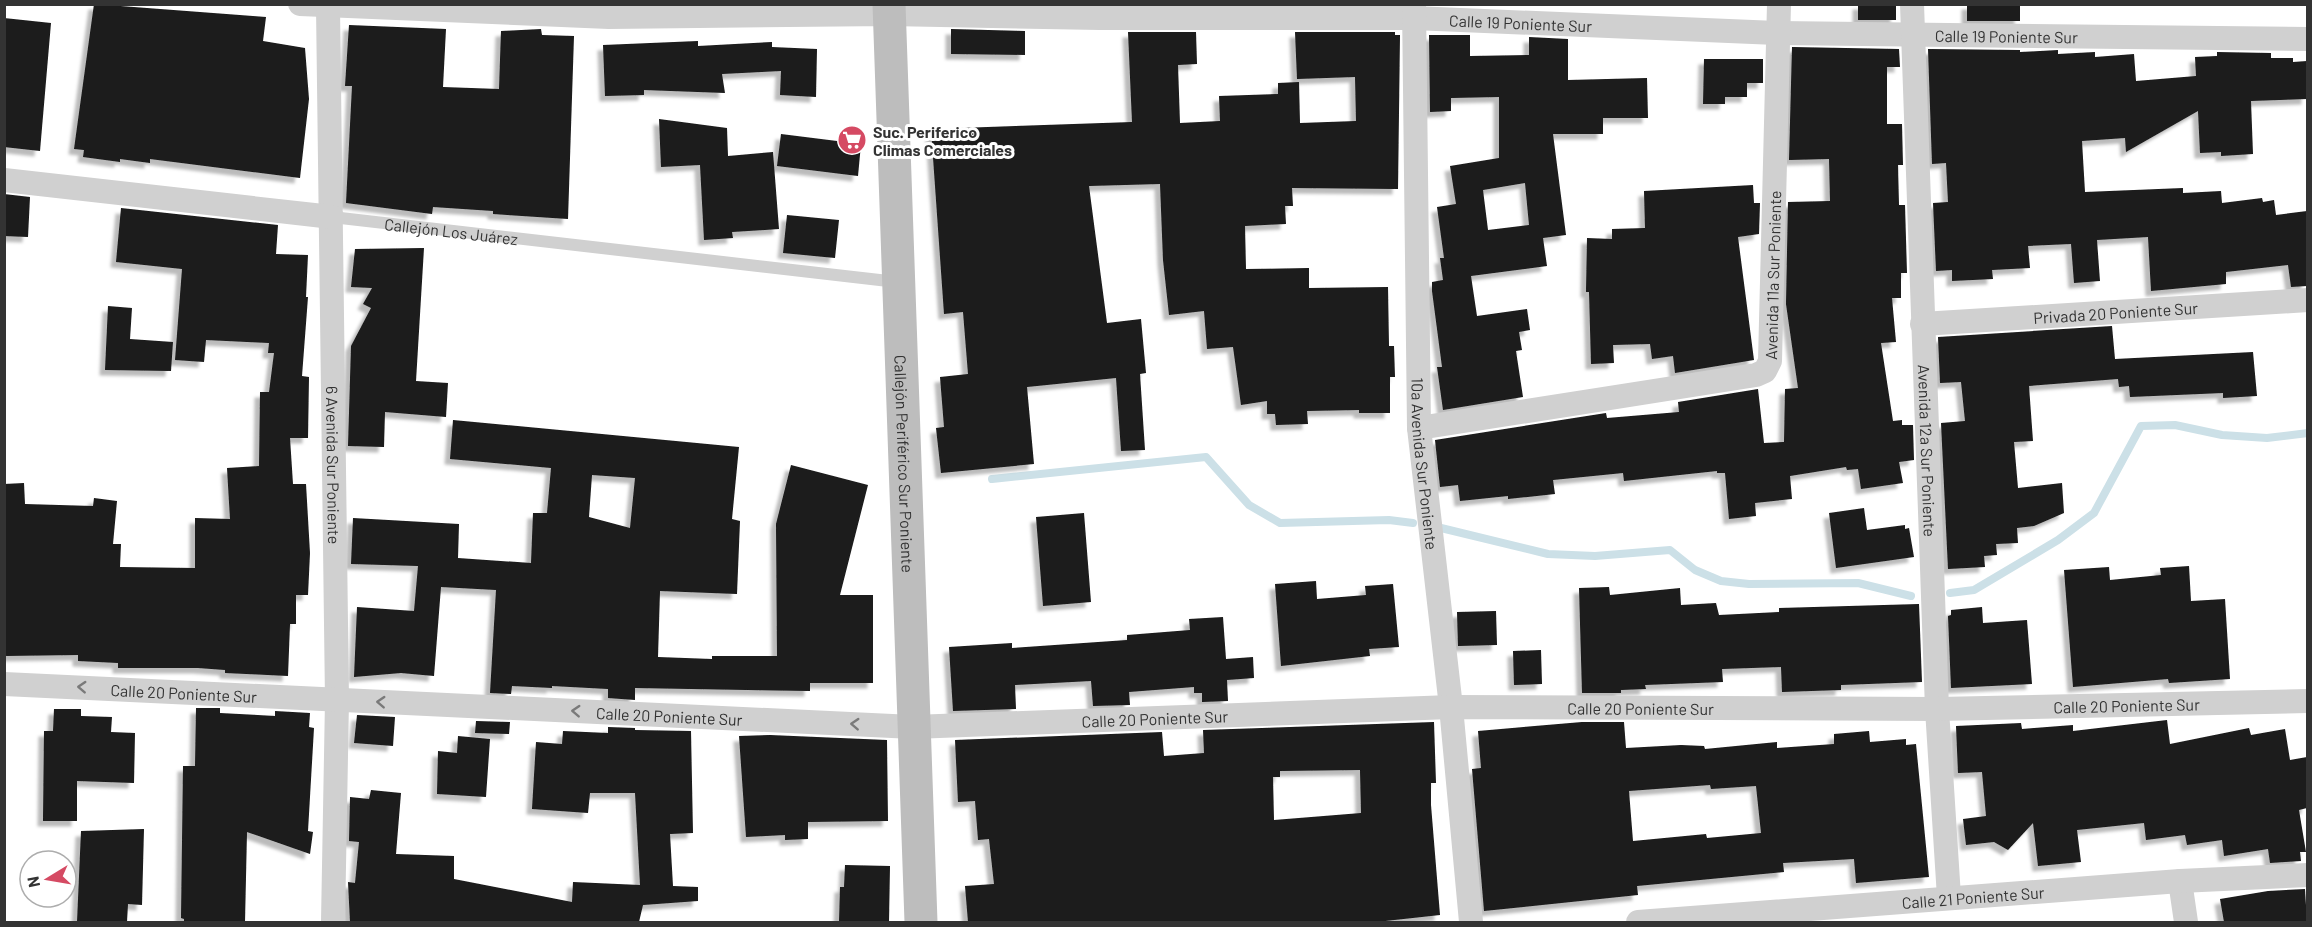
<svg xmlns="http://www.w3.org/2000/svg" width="2312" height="927" font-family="Barlow,sans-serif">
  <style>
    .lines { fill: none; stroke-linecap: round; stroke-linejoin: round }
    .stream { stroke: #cce0e7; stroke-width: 8 }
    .building { fill: #1a1a1a; fill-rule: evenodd; filter: url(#shadow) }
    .lane { stroke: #d0d0d0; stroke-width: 12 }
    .street { stroke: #d0d0d0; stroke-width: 24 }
    .secondary { stroke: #bdbdbd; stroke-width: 33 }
    .oneway { stroke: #7a7a7a }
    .labels { text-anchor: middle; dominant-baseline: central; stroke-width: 6; stroke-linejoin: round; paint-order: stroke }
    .street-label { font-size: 16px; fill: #333; stroke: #fff }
    .poi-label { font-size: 16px; font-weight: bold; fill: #333; stroke: #fff; text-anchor: start }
  </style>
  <defs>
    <filter id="shadow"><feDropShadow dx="-5.5" dy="5.5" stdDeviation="1.5" flood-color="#0004"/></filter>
  </defs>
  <rect width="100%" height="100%" fill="#fff"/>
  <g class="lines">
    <path class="stream" d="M992 479 1206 457 1249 505 1280 523 1389 520 1413 523
      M1441 528 1548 554 1595 556 1670 550 1695 570 1721 581 1749 584 1858 583 1911 596
      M1950 593 1974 590 2058 540 2094 513 2141 426 2175 425 2222 435 2267 438 2308 433"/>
  </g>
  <path class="building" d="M94 4 266 17 263 41 305 48 309 99 300 178 150 159V163L120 159V162L83 157 84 150 74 149Z
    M1858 4H1896V20H1858Z
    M1967 4H2020V21H1967Z
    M4 18 51 23 40 151 4 147Z
    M349 25 446 29 443 87 499 89 501 31 541 29 542 35 574 36 568 219 493 214V211L433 207 432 214 346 203 352 86H345Z
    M951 29 1025 31V55L951 54Z
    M1128 32H1196L1197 64 1178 65 1180 123 1220 121 1219 96 1278 94V83L1299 82 1300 123 1356 121 1355 77 1297 79 1295 32H1395V35H1400L1398 189 1292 188 1293 206H1285L1286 224 1245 226 1246 269 1309 268V288L1388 287 1389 346H1394L1395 377H1390V413H1359V410L1307 411 1308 424 1276 425 1275 414H1267V401L1241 405 1233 347 1207 349 1204 311 1169 315 1163 260 1160 184 1089 186 1107 323 1141 319 1146 373 1140 374 1145 450 1121 451 1116 378 1027 387 1034 464 941 473 936 428 944 427 940 377 968 374 963 312 944 314 931 129 1132 122Z
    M1429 35H1470V56L1529 55V37L1568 39V80L1647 78 1648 118H1603V134H1553L1566 235 1543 238 1547 266 1471 276 1477 316 1527 309 1530 330 1519 332 1522 350 1516 351 1523 397 1443 410 1437 367H1442L1432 291V282L1443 280 1440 258H1444L1437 207 1456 204 1450 166 1499 158V97L1451 98V111L1430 112ZM1525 183 1529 225 1488 230 1483 190Z
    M698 41V46L772 42V47L817 49 816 97 780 95 781 71 722 74 725 93 644 90V95L605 96 603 45Z
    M1792 47 1899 49 1900 67H1887V124H1902L1903 165H1898L1899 205H1905L1907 273H1901V298H1892L1896 342 1881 343 1893 421 1902 420V425H1913L1914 460 1899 462 1903 483 1861 489 1858 469 1847 470 1846 467 1790 476 1792 499 1755 503 1756 516 1729 519 1725 473H1717V471L1624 481 1623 473 1553 480 1555 494 1508 499V496L1460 501 1458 485 1440 487 1435 440 1606 413 1607 418 1679 412 1678 402 1758 389 1764 443 1784 442 1785 389 1798 388 1786 304 1788 202 1830 201 1829 159 1789 160Z
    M1928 49 2020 50V52L2058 50V54L2095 52V57L2134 54 2136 81 2196 76 2195 57 2217 56V52L2271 53V58H2293V62L2307 61V99L2251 101 2253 154 2221 156V152L2200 153 2198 111 2126 152 2125 138 2082 141 2085 192 2183 188V193L2221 191 2222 203 2262 198 2263 202 2274 200 2276 215 2307 211V286L2291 287 2288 265 2226 272V284L2151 291 2148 237 2097 240 2100 281 2074 283 2071 244 2028 246 2030 268 1992 270 1993 279 1952 281V270L1936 271 1933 203 1948 202 1946 163 1932 164Z
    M1704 59H1763V83H1747V97H1725V104H1703Z
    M659 119 727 128 728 156 773 152 779 229 732 232 733 238 704 240 700 165 661 167Z
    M781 134 861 144 858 176 777 166Z
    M1753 185 1754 203H1760L1759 234 1738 237 1754 360 1675 373 1673 356 1652 359 1650 344 1613 345 1614 363 1591 364 1589 292H1586L1587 238 1612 239V229L1645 228 1644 191Z
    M4 194 30 197 28 237 4 236Z
    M121 208 278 225 276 254 308 255 306 297H308L302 376 309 377 308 438H290L293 484H306L310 553 308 595H296V624H290L288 676 225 673V670L198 668H118V663L78 661V655L4 656V484L24 483 25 504 93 506 94 498 117 501 113 544H121L120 567 195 568V518L230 519 227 468 259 466 260 392H269L274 353H268L269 343 206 340 204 362 175 360 182 269 116 262Z
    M787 215 839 220 835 258 783 253Z
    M424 248 416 381 448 383 446 417 385 412 384 447 348 446 351 346 371 308 363 304 372 288 351 287 355 249Z
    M108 306 132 308 130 339 173 342 171 371 105 370Z
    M2112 326 2115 359 2253 352 2257 396 2223 398V393L2130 397 2129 386 2119 387 2118 379 2029 386 2033 441 2014 442 2018 488 2062 483 2064 513 2034 526 2017 528 2018 543 1996 544 1997 555 1984 556 1985 567 1948 569 1941 423 1965 421 1961 382 1940 383 1938 337Z
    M453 420 739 447 732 519 740 521 737 594 660 591 658 657 712 659V656H777L776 524 791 465 868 485 840 595H873V683H810V691L635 688V700L608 698V689L552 686V688L512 686 511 694 490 693 496 590 441 587 434 676 401 673 354 677 357 607 414 611 418 566 351 564 353 518 459 524 458 558 531 563 533 513H547L551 468 450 459ZM592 475 635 478 630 528 589 517Z
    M1864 508 1867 530 1905 525V529L1909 528 1914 557 1836 568 1829 513Z
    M1084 513 1091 602 1043 606 1036 517Z
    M2189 566 2191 601 2225 599 2230 679 2169 683 2168 679 2073 687 2064 570 2109 567 2110 580 2161 575 2160 568Z
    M1316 581 1317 599 1366 595 1365 586 1393 584 1399 647 1369 649 1370 656 1281 666 1275 584Z
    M1609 587 1610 595 1680 588 1681 605 1716 603 1719 615 1779 612V608L1919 604 1922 682 1841 685V690L1782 692 1781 667 1722 669 1723 682 1645 685 1646 689 1621 690V693H1582L1579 588Z
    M1982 607 1983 623 2027 620 2032 684 1951 688 1948 616 1951 615V610Z
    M1496 611 1497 645 1458 646 1457 612Z
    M1223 617 1226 659 1253 657 1254 678 1227 680 1228 701 1202 702V693H1194V687L1129 692 1130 705 1093 706 1091 681 1015 685 1016 709 953 711 949 647 1012 643V648L1127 640V635L1190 630 1189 619Z
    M1541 650 1542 684 1514 685 1513 651Z
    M196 708H220V713L275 716V711L310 713 309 727 314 728 308 831 313 832 310 854 247 832 245 922H184V919L181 918 183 766H195Z
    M54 709H81V716L112 717 111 732 135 733 134 783 77 781V821H43L44 731H53Z
    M357 715 395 717 393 746 354 743Z
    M2167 720 2170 744 2249 728 2251 735 2285 729 2290 760 2307 757V808L2299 810 2306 852H2300L2301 861 2270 863 2268 849 2224 856 2222 840 2187 845 2185 835 2146 840 2144 823 2077 830 2081 862 2038 866 2033 823 2008 850 1994 842 1966 845 1963 819 1986 816 1982 772 1958 773 1956 726 2021 723 2022 729 2073 725V731Z
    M476 721 510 722 509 734 475 733Z
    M1434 722 1436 783H1431V805L1440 915 1376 922H968L965 886 994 884 989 839 978 840 975 801 958 802 955 740 1162 732 1164 756 1204 753 1203 730ZM1360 770 1361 813 1274 820 1273 777H1280V771Z
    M1582 722H1624L1626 748 1681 745 1704 746 1705 749 1777 742V748L1834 744V734L1869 731 1870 742 1906 739V745L1916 744 1929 877 1856 883 1854 859 1783 863 1784 872 1637 886 1638 895 1484 911 1472 769 1481 768 1478 731ZM1710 785 1711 789 1756 786 1761 833 1707 838 1706 834 1633 841 1629 791Z
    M608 727 635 728V730L691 731 693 833 670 834 673 886 698 887V901L643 905 639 922H350L348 882 355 883 359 842 349 841 350 797 369 799 371 790 401 793 396 854 454 856V879L572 902 573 882 640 885 635 793H590L588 813 532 809 536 742 562 744 563 731 608 733Z
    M770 735 887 740 888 821 808 822V839L785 840V835L746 837 739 736Z
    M458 736 490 739 486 797 437 794 438 751 457 753Z
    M144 829 142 905 128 904 127 922H77L81 831Z
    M845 865 890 866 889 922H839L840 887H844Z
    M2305 889 2307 922H2224L2220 899 2268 891Z"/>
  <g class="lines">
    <path class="lane" id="s1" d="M332 217 897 282"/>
    <g class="street">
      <path id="s2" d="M300 4 609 17 889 14 1100 18H1413L1777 33 2308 39"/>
      <path id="s3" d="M1414 4 1419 428 1451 707 1471 922"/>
      <path id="s4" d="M1912 4 1937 709 1949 897"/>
      <path id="s5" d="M328 7 337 700 333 922"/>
      <path d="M4 180 332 217"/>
      <path id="s6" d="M1922 324 2308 300"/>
      <path id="s7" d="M1419 428 1756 375 1765 371 1770 361 1779 4"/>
      <path id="s8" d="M4 684 913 727 1451 707 1937 709 2308 701"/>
      <path d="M2180 881 2186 922"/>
      <path id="s9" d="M1638 922 2180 881 2308 875"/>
    </g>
    <path class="secondary" id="s10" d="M889 4 921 922"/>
  </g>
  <defs><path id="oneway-chevron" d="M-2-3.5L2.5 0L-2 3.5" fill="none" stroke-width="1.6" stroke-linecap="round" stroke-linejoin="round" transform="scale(1.5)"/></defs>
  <g class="oneway">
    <use href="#oneway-chevron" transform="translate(82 687) rotate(-177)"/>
    <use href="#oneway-chevron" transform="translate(381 702) rotate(-177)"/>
    <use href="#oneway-chevron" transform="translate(576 711) rotate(-177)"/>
    <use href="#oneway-chevron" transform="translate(855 724) rotate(-177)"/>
  </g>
  <defs>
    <g id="supermarket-disc" transform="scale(1.5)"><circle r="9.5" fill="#d54a63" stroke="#fff"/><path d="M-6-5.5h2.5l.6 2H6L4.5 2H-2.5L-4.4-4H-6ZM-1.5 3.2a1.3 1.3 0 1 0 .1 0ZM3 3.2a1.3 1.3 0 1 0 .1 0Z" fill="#fff"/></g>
  </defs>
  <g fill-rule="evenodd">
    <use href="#supermarket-disc" x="852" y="140"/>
  </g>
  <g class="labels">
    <g class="street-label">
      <text stroke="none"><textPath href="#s2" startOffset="1221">Calle 19 Poniente Sur</textPath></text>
      <text stroke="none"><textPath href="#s2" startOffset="1707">Calle 19 Poniente Sur</textPath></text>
      <text stroke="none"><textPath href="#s1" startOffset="120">Callejón Los Juárez</textPath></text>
      <text stroke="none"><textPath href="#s7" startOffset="448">Avenida 11a Sur Poniente</textPath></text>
      <text stroke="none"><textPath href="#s6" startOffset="194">Privada 20 Poniente Sur</textPath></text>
      <text stroke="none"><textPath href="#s4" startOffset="447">Avenida 12a Sur Poniente</textPath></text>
      <text stroke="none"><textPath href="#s10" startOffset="460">Callejón Periférico Sur Poniente</textPath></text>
      <text stroke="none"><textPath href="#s3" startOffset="460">10a Avenida Sur Poniente</textPath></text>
      <text stroke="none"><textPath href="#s5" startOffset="458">6 Avenida Sur Poniente</textPath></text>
      <text stroke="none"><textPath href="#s8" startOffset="180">Calle 20 Poniente Sur</textPath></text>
      <text stroke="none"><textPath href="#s8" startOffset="2124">Calle 20 Poniente Sur</textPath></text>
      <text stroke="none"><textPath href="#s8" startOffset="1638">Calle 20 Poniente Sur</textPath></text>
      <text stroke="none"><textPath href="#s8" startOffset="666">Calle 20 Poniente Sur</textPath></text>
      <text stroke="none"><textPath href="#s8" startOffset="1152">Calle 20 Poniente Sur</textPath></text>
      <text stroke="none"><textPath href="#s9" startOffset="336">Calle 21 Poniente Sur</textPath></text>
    </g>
    <g class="poi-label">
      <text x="873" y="131">Suc. Periferico<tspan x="873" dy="18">Climas Comerciales</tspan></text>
    </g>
  </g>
  <rect width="2312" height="927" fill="none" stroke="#333333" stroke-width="12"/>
  <g transform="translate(48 879) rotate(259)"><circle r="28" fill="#ffffff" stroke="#adadad" stroke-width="1.5"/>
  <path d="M0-4.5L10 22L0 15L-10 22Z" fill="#d54a63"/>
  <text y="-9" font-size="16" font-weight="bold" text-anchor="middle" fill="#333333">N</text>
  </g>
</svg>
